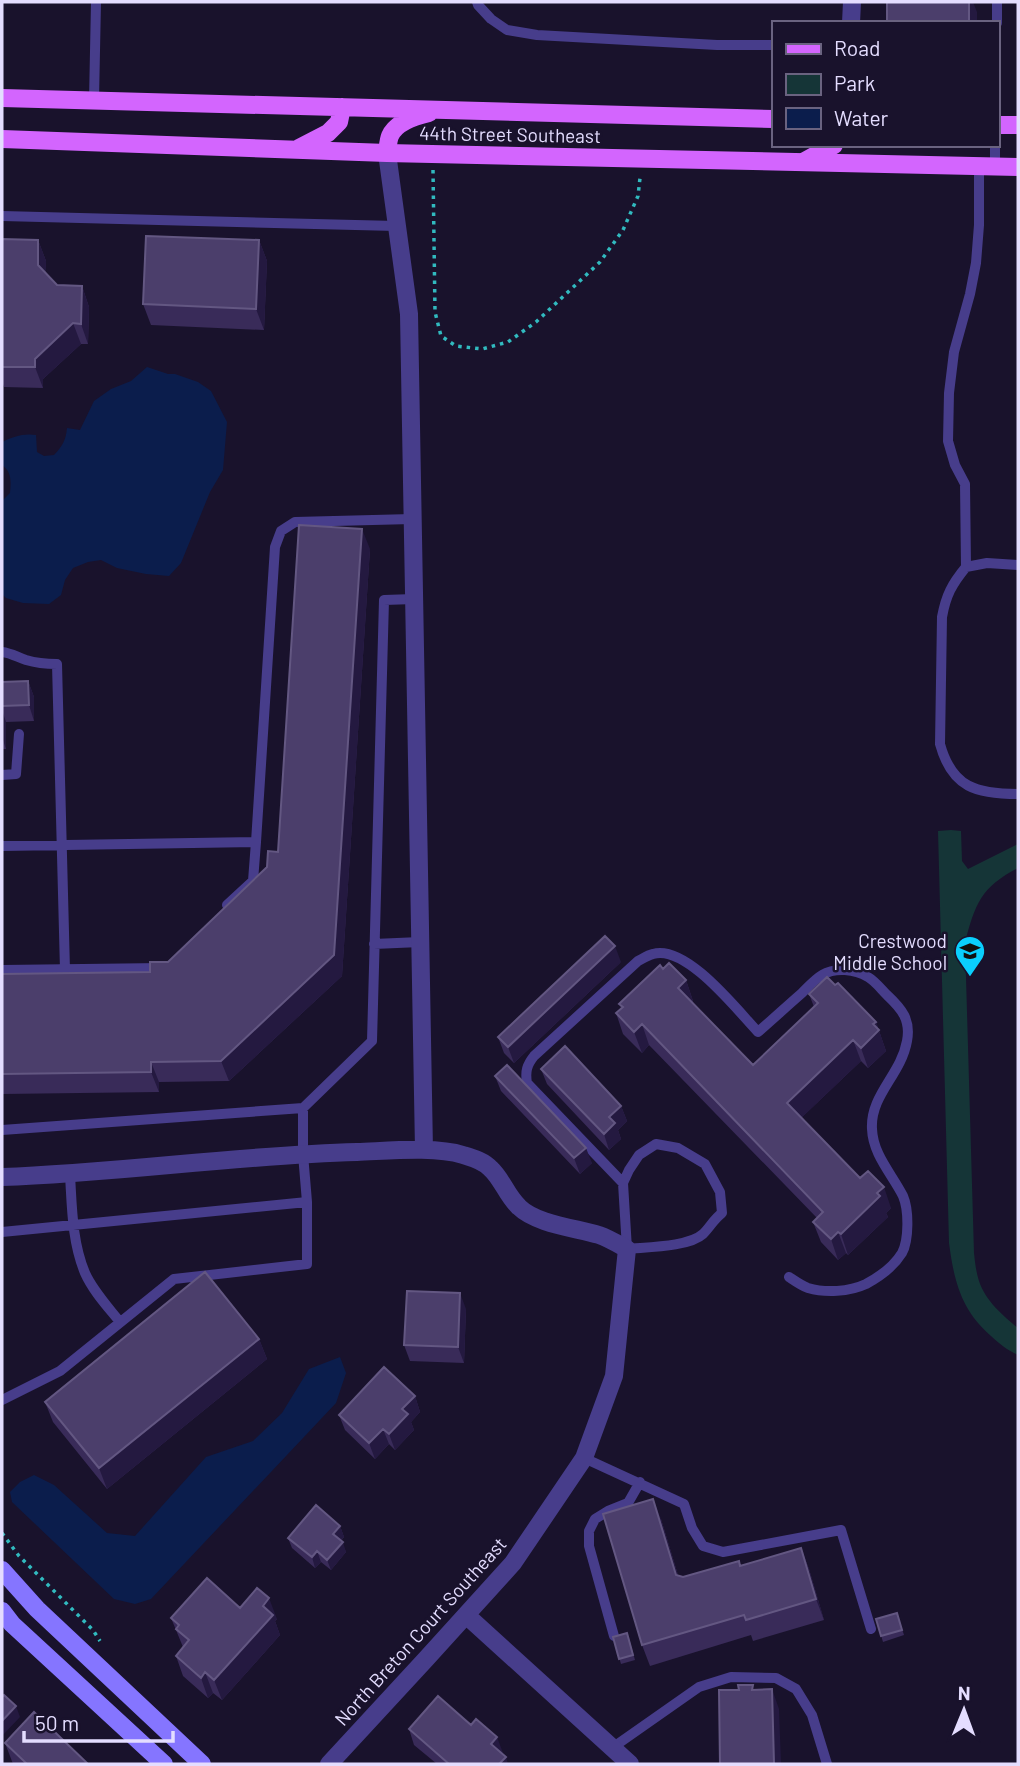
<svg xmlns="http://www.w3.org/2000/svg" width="1020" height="1766" font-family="Barlow,sans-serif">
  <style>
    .green { fill: #153537 }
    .water { fill: #0b1d4c }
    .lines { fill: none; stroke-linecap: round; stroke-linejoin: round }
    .path { stroke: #31babf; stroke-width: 3.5; stroke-dasharray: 3.5 5; stroke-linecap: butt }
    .lane { stroke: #473d8b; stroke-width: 10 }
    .street { stroke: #473d8b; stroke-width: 18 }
    .secondary { stroke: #8575ff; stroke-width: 18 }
    .primary { stroke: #d365fe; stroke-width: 18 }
    .wall { fill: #392b59 }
    .shaded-wall { fill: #241940 }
    .building { fill: #4b3e6b; stroke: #635782; stroke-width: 2 }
    .labels { text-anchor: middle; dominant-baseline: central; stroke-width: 5; stroke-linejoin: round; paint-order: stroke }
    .street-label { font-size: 19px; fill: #e4ddff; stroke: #19122c }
    .poi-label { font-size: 19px; fill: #e4ddff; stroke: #19122c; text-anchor: end }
  </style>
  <rect width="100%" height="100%" fill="#19122c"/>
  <path class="green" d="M951 830 961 831 962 861 968 869 1018 844V868C981 887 975 904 965 943L974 1253C975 1262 976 1272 979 1281 985 1300 1003 1316 1018 1328V1355C1007 1350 1000 1344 991 1336 961 1310 954 1281 949 1243L938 831Z"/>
  <path class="water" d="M147 367 168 374H175L198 382 211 391 227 422 223 470 210 492 181 563 169 576 146 574 117 568 101 560 88 562 73 568 65 580 61 595 49 604 23 603 6 598 2 594 3 541 2 501 10 493C11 482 12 472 2 465V442C13 437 23 433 36 435L37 452 44 456 54 455C62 447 66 440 67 428L80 430 94 401 111 389 131 381Z
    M340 1357 346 1373 336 1403 151 1599 135 1604 114 1599 12 1502 10 1492 20 1482 34 1475 54 1485 107 1533 135 1536 206 1457 253 1441 282 1413 309 1369Z"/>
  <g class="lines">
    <path class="path" d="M433 170 435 312 441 336 456 346 482 349 508 342 536 322 600 262 623 230 638 196 640 178
      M2 1533 19 1556 93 1630 100 1641"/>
    <path class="lane" d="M477 2 478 5 491 19 507 30 537 35 717 45H773
      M997 23V2
      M94 100 96 2
      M979 165V225L976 263 970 294 954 352 949 393 948 441 955 465 965 484 966 567C952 584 946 595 942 617L940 744C952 788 977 794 1018 794
      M995 166V145
      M2 216 396 226
      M966 567 987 563 1018 565
      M2 652C11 653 17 657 26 660 36 663 46 664 57 664L65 970
      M2 775 16 774 19 734
      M2 846 256 842 275 547 281 531 295 522 412 519
      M227 905 253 881 256 842
      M374 944 420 942
      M2 970 163 968
      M303 1108V1154L307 1202
      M2 1130 303 1108 372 1041 384 600 414 599
      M656 1144 678 1148 705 1164 720 1192 722 1213C714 1219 710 1227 703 1234 689 1247 646 1247 627 1249L623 1183 629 1170 639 1155Z
      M70 1175C72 1207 72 1242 85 1273 93 1291 108 1307 120 1322
      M623 1183 527 1083C525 1071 527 1065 534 1056L638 961C642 959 648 955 653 954 686 944 737 1010 758 1032 773 1019 787 1006 802 993 808 987 815 979 822 975 835 967 855 969 868 977 875 981 881 989 887 995 902 1009 911 1020 907 1041 901 1075 870 1095 872 1129 873 1155 892 1174 903 1196 909 1210 909 1240 902 1253 894 1266 879 1277 866 1284 849 1292 825 1293 808 1288 802 1286 795 1281 789 1277
      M2 1232 307 1202V1264L174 1279 60 1371 2 1400
      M584 1458 684 1504 692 1528 703 1546 723 1552 841 1530 871 1629
      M614 1636 589 1546V1531L595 1519 608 1511 628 1503 640 1482
      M612 1748 699 1687 731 1677 776 1678 796 1689 812 1715 827 1764"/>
    <path class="street" d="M851 23 852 2
      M387 153 409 314 424 1150
      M2 1177C120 1173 238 1155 357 1152 387 1151 435 1146 463 1155 473 1158 484 1161 491 1169 502 1179 507 1196 519 1207 536 1224 576 1228 599 1235 608 1238 618 1244 627 1249L614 1376 584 1458 513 1563 426 1659 329 1764
      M466 1615 630 1764"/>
    <path class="secondary" d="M2 1570 37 1609 202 1764
      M2 1611 12 1624 164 1764"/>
    <path class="primary" d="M2 98 773 119
      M997 125H1018
      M2 139 387 153 1018 167
      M299 148 328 133 339 122 342 107
      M387 153C388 147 388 141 390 136 396 122 416 116 429 113
      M805 161 834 145"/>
  </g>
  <path class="wall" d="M2 239 38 240 46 261 45 273 57 285 82 286 89 307 88 344H81L43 379V388L4 387 2 381Z
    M259 240 267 261 264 330 151 325 143 304Z
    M370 549 342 976 229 1081 159 1082V1092L2 1094V974L150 972 168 962 267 867 278 852Z
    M2 669 3 673V681H28L34 697V721L6 722V749H2Z
    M621 962 514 1063 504 1053 498 1037Z
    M663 969 686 980 693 1001 692 1002 753 1065 814 1007 809 994 876 1022 886 1051 868 1068 861 1061 801 1118 860 1178 891 1208 886 1213 888 1217 848 1255 846 1253 838 1260 821 1242 813 1222 817 1218 649 1045 642 1053 623 1034 616 1013 621 1008 619 1004Z
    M541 1069 621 1106 627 1121 618 1130 621 1139 609 1150 547 1084Z
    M495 1076 592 1163 580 1174 501 1091Z
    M466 1309 464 1363 410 1361 404 1345Z
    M259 1339 267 1359 107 1489 53 1422 45 1402Z
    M415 1396 420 1412 411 1422 414 1430 395 1450 389 1444 375 1459 345 1430 339 1415Z
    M661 1519 678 1575 683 1577 741 1566 801 1548 809 1569 824 1620 753 1641 751 1635 650 1666 642 1645Z
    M340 1526 344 1537 341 1541 346 1552 331 1570 321 1562 315 1568 292 1548 288 1538Z
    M240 1608 277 1619 275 1621 280 1635 222 1700 213 1693 208 1698 183 1676 176 1656 183 1647 171 1618Z
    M897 1613 904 1635 883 1642 876 1619Z
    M613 1637 629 1638 635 1660 621 1664Z
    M409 1729 503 1753 502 1754 508 1764H437L414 1745Z
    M5 1743 88 1764H13Z"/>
  <path class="shaded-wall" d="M969 2H973L977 12V23H969Z
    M38 240 46 261 45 286 38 265Z
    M259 240 267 261 264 330 256 309Z
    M82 286 89 307 88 344 81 324Z
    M73 323 81 344 43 379V388L35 367V359Z
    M362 529 370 549 342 976 229 1081 221 1061 334 955Z
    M28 681 34 697V721L29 705Z
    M2 710 6 722V749L2 737Z
    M615 946 621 962 514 1063 508 1047Z
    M686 980 693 1001 685 1008 678 988Z
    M876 1022 886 1051 868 1068 861 1048 873 1024Z
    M642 1024 649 1045 642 1053 634 1032Z
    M853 1040 861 1061 795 1124 787 1103Z
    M151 1062 159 1082V1092L151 1072Z
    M621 1106 627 1121 618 1130 621 1139 609 1150 604 1134 609 1117Z
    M586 1148 592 1163 580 1174 574 1158Z
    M884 1187 891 1208 886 1213 888 1217 848 1255 841 1234Z
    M838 1232 846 1253 838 1260 831 1239Z
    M460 1293 466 1309 464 1363 458 1347Z
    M259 1339 267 1359 107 1489 99 1468Z
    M415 1396 420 1412 411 1422 414 1430 395 1450 389 1434 402 1409Z
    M383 1429 389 1444 375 1459 369 1443Z
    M653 1499 661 1519 684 1595 676 1575Z
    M340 1526 344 1537 337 1545 333 1534Z
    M343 1542 346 1552 331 1570 327 1560Z
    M801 1548 809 1569 824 1620 816 1599Z
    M317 1551 321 1562 315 1568 312 1557Z
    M269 1598 277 1619 275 1621 280 1635 222 1700 214 1680 263 1606Z
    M205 1672 213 1693 208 1698 201 1678Z
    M772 1689 779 1709 781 1764H774Z
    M16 1706 20 1717 2 1736V1721Z
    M497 1737 503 1753 497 1760 491 1744Z
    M506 1757 508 1764H499Z"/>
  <path class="building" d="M887 2H969V23H887Z
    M146 236 259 240 256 309 143 304Z
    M2 239 38 240V265L57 285 82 286 81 324 73 323 35 359V367H2Z
    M299 525 362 529 334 955 221 1061 151 1062V1072L2 1074V974L150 972V962H168L267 867 268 851 278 852Z
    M28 681 29 705 2 706V682Z
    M605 936 615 946 508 1047 498 1037Z
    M669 963 686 980 678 988 753 1065 818 1003 809 994 827 977 835 985 838 983 876 1022 873 1024 879 1030 861 1048 853 1040 787 1103 860 1178 868 1171 884 1187 877 1193 880 1196 841 1234 838 1232 831 1239 813 1222 823 1212 642 1024 634 1032 616 1013 623 1007 619 1004 660 965 663 969Z
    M565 1046 621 1106 609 1117 615 1123 604 1134 541 1069Z
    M507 1065 586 1148 574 1158 495 1076Z
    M205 1272 259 1339 99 1468 45 1402Z
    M407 1291 460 1293 458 1347 404 1345Z
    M384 1367 415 1396 402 1409 408 1414 389 1434 383 1429 369 1443 339 1415Z
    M653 1499 676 1575 683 1577 739 1561 740 1566 801 1548 816 1599 746 1620 744 1615 642 1645 603 1514Z
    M316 1505 340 1526 333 1534 343 1542 327 1560 317 1551 312 1557 288 1538Z
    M207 1578 240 1608 257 1588 269 1598 263 1606 273 1615 214 1680 205 1672 201 1678 176 1656 189 1640 176 1629 179 1625 171 1618Z
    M897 1613 902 1630 881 1636 876 1619Z
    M627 1633 633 1655 619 1659 613 1637Z
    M738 1685H753L752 1690 772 1689 774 1764H720L719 1690H739Z
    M4 1695 16 1706 2 1721V1697Z
    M438 1696 471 1725 476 1719 497 1737 491 1744 506 1757 499 1764H449L409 1729Z
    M34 1712 88 1764H27L5 1743Z"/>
  <defs>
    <g id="school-pin" transform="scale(1.575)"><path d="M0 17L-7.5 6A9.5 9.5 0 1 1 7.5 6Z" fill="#0acffe" stroke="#19122c"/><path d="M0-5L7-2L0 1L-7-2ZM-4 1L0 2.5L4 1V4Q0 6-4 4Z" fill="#111"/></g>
  </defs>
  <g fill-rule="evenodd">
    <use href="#school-pin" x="970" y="951"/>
  </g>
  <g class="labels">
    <g class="street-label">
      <text transform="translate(510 134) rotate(1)">44th Street Southeast</text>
      <text transform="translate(420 1631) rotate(-48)">North Breton Court Southeast</text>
    </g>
    <g class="poi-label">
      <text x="947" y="940">Crestwood<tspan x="947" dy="22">Middle School</tspan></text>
    </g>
  </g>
  <rect width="1020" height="1766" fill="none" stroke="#e4ddff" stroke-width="7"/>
  <rect x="772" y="21" width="228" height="126" fill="#19122c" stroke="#6a6380" stroke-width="2"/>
  <rect x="786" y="44" width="35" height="10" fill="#d365fe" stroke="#6a6380" stroke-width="2"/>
  <text x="834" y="56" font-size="21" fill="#e4ddff">Road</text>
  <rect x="786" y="74" width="35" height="21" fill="#153537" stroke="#6a6380" stroke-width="2"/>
  <text x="834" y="91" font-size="21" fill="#e4ddff">Park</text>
  <rect x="786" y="108" width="35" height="21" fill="#0b1d4c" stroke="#6a6380" stroke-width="2"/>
  <text x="834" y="126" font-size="21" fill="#e4ddff">Water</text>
  <g transform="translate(964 1710) rotate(1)" stroke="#19122c" stroke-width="5" paint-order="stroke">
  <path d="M0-5L12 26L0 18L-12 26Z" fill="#e4ddff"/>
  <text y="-10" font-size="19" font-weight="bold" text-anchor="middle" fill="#e4ddff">N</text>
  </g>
  <path d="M24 1731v10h149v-10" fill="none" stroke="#e4ddff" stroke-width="3.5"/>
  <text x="35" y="1731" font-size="21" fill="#e4ddff" stroke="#19122c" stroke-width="5" paint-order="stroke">50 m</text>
</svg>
